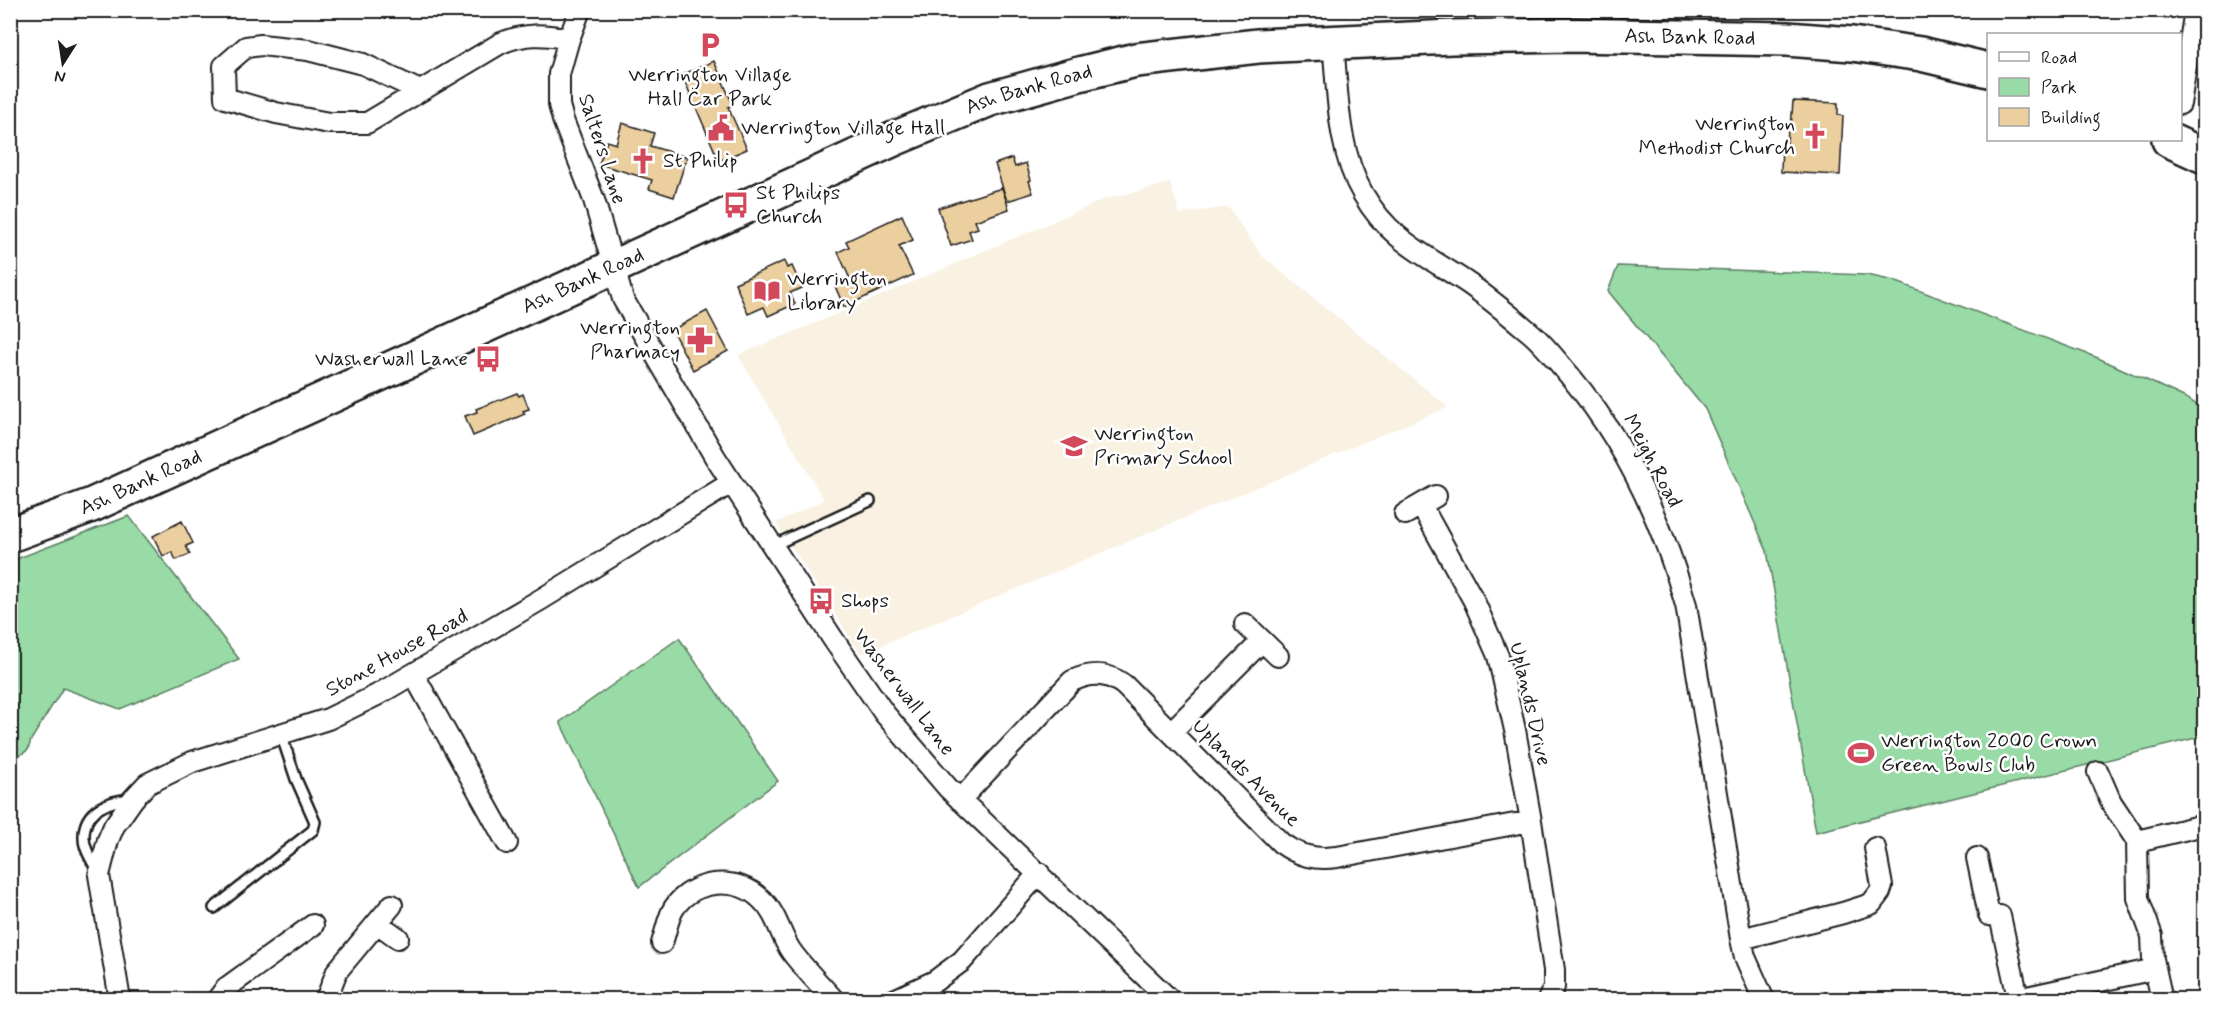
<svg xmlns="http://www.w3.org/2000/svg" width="2215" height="1010" font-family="Mynerve,sans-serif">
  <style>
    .built { fill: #f9f1e2 }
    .green { fill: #98dba6; stroke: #5a7c61; stroke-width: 1.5 }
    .building { fill: #eccf9f; stroke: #1c1c1c; stroke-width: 1.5 }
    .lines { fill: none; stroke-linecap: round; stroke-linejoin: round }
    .lane-casing { stroke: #1c1c1c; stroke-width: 14 }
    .street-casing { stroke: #1c1c1c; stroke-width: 24 }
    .highway-casing { stroke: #1c1c1c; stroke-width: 38 }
    .lane { stroke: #fff; stroke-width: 9 }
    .street { stroke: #fff; stroke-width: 20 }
    .highway { stroke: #fff; stroke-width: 33 }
    .labels { text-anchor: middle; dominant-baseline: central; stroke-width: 5; stroke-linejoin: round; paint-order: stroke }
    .street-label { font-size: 21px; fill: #1c1c1c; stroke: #fff }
    .poi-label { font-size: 21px; fill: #1c1c1c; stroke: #fff; text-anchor: start }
  </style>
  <rect width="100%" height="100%" fill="#fff"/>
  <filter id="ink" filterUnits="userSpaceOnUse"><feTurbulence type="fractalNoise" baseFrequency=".0167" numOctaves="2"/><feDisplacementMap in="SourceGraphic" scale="12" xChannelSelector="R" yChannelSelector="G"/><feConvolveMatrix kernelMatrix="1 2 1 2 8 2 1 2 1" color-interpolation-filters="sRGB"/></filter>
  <g filter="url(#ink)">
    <path class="built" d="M1170 183 1180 214 1228 207 1262 256 1448 407 861 654 776 523 824 500 738 355 845 311 1103 200Z"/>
    <path class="green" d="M1618 266 1867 275 1894 281 2098 358 2188 399 2204 410V736L1816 832 1767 551 1705 409 1608 291Z
      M129 516 239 659 120 709 63 688 31 740 28 750 11 761V561Z
      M679 638 778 781 639 887 560 722Z"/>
    <path class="building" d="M714 61 733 105 728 107 747 149 719 161 682 75Z
      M1793 101 1838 103V115L1843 116 1840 175 1781 172 1782 143H1787L1788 128H1791Z
      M622 123 654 133 650 146 687 157 674 197 649 189 652 180 599 164 607 141 616 144Z
      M1012 158 1015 167 1026 163 1031 180 1029 181 1033 193 1007 201 995 164Z
      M1002 188 1009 209 975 221 978 228 969 231 972 239 951 246 938 208Z
      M902 215 913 240 899 246 913 275 844 307 835 286 850 279 838 252 849 247 846 241Z
      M784 261 787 268 792 266 802 288 790 293 795 304 768 316 764 307 748 314 735 283Z
      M707 311 728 351 693 370 672 330Z
      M517 393 519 396 523 394 529 409 523 411 525 414 473 436 465 416 477 412 476 409Z
      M182 521 193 543 186 546 190 554 176 560 172 552 163 556 153 536Z"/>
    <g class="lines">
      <g class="lane-casing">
        <path id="lane" d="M772 546 870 501
          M98 872C93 862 84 850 84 838 83 809 110 800 133 799
          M214 908 313 830 315 822 296 779 281 734"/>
      </g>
      <g class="street-casing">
        <path id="street" d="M580 10 569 39 559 74V105L563 120 594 200 623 299 715 457 833 639 884 713 948 788 1170 1000
          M1333 43C1338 92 1337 150 1363 194 1390 241 1426 255 1469 284 1489 298 1508 314 1526 329 1543 342 1556 360 1570 376 1626 443 1662 521 1686 605L1741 939 1745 957 1764 1000
          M420 91 363 64 308 50 261 45 246 47 224 66 225 98 276 113 329 123H367L501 43C525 33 544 34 569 39
          M2180 104 2195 10
          M1421 505 1474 601 1498 656 1515 730 1531 821
          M1405 514 1436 496
          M1245 624 1278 656
          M414 675 507 843
          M1171 732 1262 641
          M2098 772 2111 802 2137 841 2138 898 2152 936 2153 959 2162 1000
          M960 800 1072 681C1091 672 1107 672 1124 685L1281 843C1299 856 1315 860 1337 857L1531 821 1554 970V987L1548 1000
          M2137 841 2204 825
          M1977 858 1989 915 2000 916 2018 998
          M377 923 398 938
          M1741 939 1843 913 1871 904 1880 892 1882 886 1875 848
          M662 943C666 932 668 917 674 908 693 879 738 875 762 900 777 914 780 935 791 951 803 968 820 984 834 1000
          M327 997 337 971 392 905
          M120 1000 99 875 108 840 114 826 133 799 147 784 192 762 328 719 377 695 540 600 731 483
          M217 1000 226 988 313 925
          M894 1000 935 981 962 961 1039 873
          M2013 1000 2155 969"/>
      </g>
      <g class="highway-casing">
        <g id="highway">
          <path d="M2169 140 2204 156"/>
          <path id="s1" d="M10 535 92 505 896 138 990 99 1079 74 1136 60 1258 46 1452 37 1570 35 1787 39 1852 44 1921 54 1988 70"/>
        </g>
      </g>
      <use href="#lane" class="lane"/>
      <use href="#street" class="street"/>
      <use href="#highway" class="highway"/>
    </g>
  </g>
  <defs>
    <g id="parking-bare" transform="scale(2.07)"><path d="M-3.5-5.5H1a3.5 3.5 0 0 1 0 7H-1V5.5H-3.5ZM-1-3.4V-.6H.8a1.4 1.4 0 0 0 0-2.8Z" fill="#d1495b" stroke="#fff" stroke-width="2.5" paint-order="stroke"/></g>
    <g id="civic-bare" transform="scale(2.07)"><path d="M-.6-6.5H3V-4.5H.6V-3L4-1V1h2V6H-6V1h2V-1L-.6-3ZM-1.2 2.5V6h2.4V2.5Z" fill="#d1495b" stroke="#fff" stroke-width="2.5" paint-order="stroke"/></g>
    <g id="church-bare" transform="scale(2.07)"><path d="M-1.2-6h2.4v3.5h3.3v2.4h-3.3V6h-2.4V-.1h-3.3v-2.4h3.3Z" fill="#d1495b" stroke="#fff" stroke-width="2.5" paint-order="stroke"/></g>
    <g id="bus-bare" transform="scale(2.07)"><path d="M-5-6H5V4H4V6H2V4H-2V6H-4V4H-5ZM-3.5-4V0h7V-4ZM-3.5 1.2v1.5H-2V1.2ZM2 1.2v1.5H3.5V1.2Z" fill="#d1495b" stroke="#fff" stroke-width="2.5" paint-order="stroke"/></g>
    <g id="library-bare" transform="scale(2.07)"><path d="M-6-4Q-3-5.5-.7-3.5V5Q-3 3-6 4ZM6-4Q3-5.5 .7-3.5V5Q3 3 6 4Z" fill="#d1495b" stroke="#fff" stroke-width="2.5" paint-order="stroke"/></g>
    <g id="pharmacy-bare" transform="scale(2.07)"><path d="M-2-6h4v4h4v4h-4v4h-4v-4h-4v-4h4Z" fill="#d1495b" stroke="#fff" stroke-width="2.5" paint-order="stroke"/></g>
    <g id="school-bare" transform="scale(2.07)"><path d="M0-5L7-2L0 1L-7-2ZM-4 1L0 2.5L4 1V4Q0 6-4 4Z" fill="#d1495b" stroke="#fff" stroke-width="2.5" paint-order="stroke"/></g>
    <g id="stadium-bare" transform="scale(2.07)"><path d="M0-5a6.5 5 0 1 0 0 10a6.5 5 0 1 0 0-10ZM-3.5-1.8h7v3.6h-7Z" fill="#d1495b" stroke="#fff" stroke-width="2.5" paint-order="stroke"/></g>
  </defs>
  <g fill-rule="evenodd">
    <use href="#parking-bare" x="710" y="45"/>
    <use href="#civic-bare" x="721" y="128"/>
    <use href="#church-bare" x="1815" y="136"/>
    <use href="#church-bare" x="643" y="161"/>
    <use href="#bus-bare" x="736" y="205"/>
    <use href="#library-bare" x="767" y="291"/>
    <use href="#pharmacy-bare" x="700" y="340"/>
    <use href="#bus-bare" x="488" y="359"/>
    <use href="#school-bare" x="1074" y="446"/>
    <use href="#bus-bare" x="821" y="601"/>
    <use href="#stadium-bare" x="1861" y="753"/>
  </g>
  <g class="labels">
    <g class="street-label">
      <text stroke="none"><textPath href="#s1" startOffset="1779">Ash Bank Road</textPath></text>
      <text stroke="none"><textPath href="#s1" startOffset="1113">Ash Bank Road</textPath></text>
      <text transform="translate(602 149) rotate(72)">Salters Lane</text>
      <text stroke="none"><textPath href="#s1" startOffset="627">Ash Bank Road</textPath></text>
      <text transform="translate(1652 461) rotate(62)">Meigh Road</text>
      <text stroke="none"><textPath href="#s1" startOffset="141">Ash Bank Road</textPath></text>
      <text transform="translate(397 653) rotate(-29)">Stone House Road</text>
      <text transform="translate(904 692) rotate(53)">Washerwall Lane</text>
      <text transform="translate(1530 704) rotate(77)">Uplands Drive</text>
      <text transform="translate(1246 773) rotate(45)">Uplands Avenue</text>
    </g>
    <g class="poi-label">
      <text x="710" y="75" text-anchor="middle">Werrington Village<tspan x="710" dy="24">Hall Car Park</tspan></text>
      <text x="1795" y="124" text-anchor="end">Werrington<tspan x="1795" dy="24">Methodist Church</tspan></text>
      <text x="741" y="128">Werrington Village Hall</text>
      <text x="663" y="161">St Philip</text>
      <text x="756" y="193">St Philips<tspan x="756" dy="24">Church</tspan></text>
      <text x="787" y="279">Werrington<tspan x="787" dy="24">Library</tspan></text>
      <text x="680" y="328" text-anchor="end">Werrington<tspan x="680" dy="24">Pharmacy</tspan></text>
      <text x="468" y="359" text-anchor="end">Washerwall Lane</text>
      <text x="1094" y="434">Werrington<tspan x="1094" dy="24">Primary School</tspan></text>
      <text x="841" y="601">Shops</text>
      <text x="1881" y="741">Werrington 2000 Crown<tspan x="1881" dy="24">Green Bowls Club</tspan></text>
    </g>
  </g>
  <rect width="2215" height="1010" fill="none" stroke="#fff" stroke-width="36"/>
  <rect x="18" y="18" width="2179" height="974" fill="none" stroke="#1c1c1c" stroke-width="2" filter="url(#ink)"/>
  <rect x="1987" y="33" width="195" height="108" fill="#ffffff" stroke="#a4a4a4" stroke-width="1.5"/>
  <rect x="1999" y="52" width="30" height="9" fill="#ffffff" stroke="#a4a4a4" stroke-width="1.5"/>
  <text x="2041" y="63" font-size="18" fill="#1c1c1c">Road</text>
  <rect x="1999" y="78" width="30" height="18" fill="#98dba6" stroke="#a4a4a4" stroke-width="1.5"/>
  <text x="2041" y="93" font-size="18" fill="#1c1c1c">Park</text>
  <rect x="1999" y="108" width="30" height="18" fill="#eccf9f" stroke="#a4a4a4" stroke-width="1.5"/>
  <text x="2041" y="123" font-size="18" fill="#1c1c1c">Building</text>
  <g transform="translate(63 63) rotate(192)" stroke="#ffffff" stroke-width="4.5" paint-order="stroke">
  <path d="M0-4.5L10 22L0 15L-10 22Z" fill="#1c1c1c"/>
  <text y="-9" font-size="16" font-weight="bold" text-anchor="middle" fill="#1c1c1c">N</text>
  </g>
</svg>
